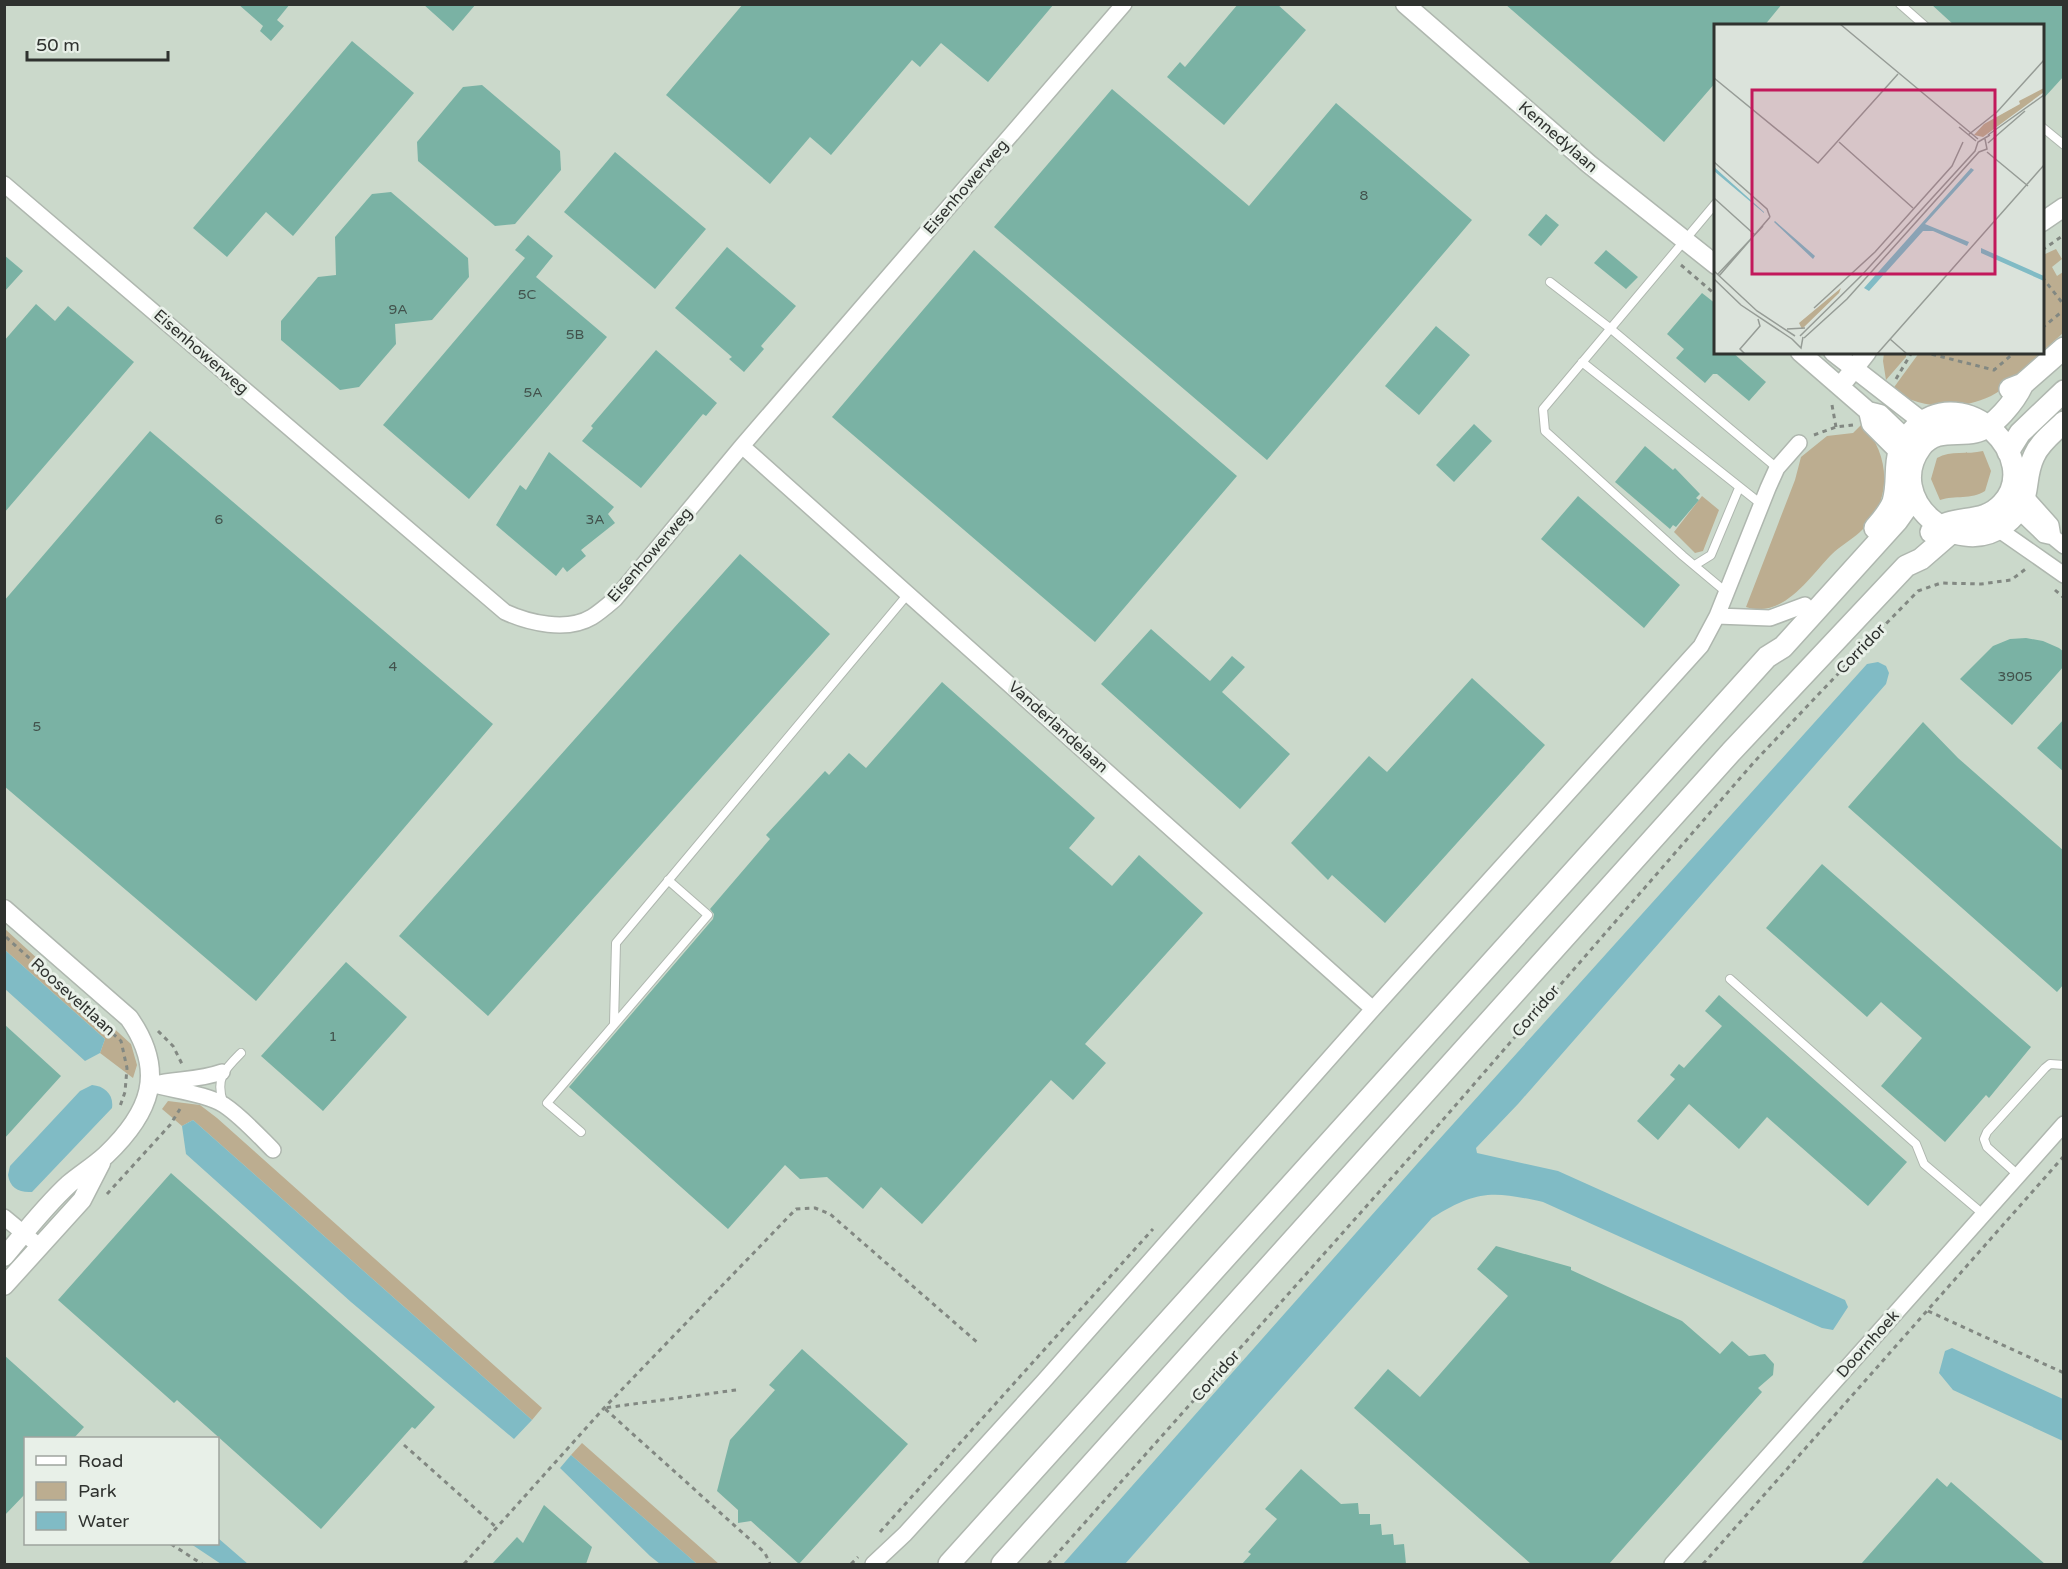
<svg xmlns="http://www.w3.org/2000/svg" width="2068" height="1569" font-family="'Varela Round',sans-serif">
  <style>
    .built { fill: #cbd9cb; fill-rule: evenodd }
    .green { fill: #bcad90 }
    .water { fill: #80bbc5 }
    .building { fill: #7ab2a4 }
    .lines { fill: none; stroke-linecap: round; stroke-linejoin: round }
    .service-casing { stroke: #afb7af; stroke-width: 10 }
    .minor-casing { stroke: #afb7af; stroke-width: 18 }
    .tertiary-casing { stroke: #afb7af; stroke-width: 21 }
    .secondary-casing { stroke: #afb7af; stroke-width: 24 }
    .path { stroke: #828882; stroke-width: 3; stroke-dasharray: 4.5 4.5; stroke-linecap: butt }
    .service { stroke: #fff; stroke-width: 8 }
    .minor { stroke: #fff; stroke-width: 15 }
    .tertiary { stroke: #fff; stroke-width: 18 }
    .secondary { stroke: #fff; stroke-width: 21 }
    .labels { text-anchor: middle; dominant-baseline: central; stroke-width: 6; stroke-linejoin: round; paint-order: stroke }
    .number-label { font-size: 14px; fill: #42524c }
    .street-label { font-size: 16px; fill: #2f322f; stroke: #e8f0e8 }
    .inset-road { fill: none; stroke: #969c96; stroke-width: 1.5 }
    .view { fill: #c2185b; fill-opacity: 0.15; stroke: #c2185b; stroke-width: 3 }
    .inset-edge { fill: none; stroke: #2f322f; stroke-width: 3 }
  </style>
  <rect width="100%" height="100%" fill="#dbe3db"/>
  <path class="built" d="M5 5H2063V1564H5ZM1716 26H2042V352H1716ZM26 1438H218V1544H26Z"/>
  <path class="green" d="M2056 249 2062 259 2052 267 2057 276 2063 272V333L2043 351V255Z
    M1884 353H1906V357L1886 380 1883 361Z
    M1919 353H2041C2026 366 2009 387 1991 396 1960 411 1920 409 1892 390Z
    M1862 424C1891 455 1893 502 1860 532 1851 540 1840 546 1831 555 1809 578 1783 619 1746 607L1795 480 1801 457 1827 436 1853 433Z
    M1983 451 1991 471 1985 491C1971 500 1955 495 1940 500L1931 479 1937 458C1951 450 1967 455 1983 451Z
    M1702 496 1719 510 1703 551 1695 553 1674 532Z
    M5 929 131 1044 137 1065 133 1078 100 1053 105 1039 5 950Z
    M168 1101 200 1105 217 1118 542 1408 532 1420 193 1120 182 1126 162 1109Z
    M582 1443 719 1564H697L571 1455Z"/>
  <path class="water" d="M1878 662 1886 666 1889 673 1886 684 1518 1104 1476 1148 1477 1153 1558 1171 1845 1300 1848 1307 1833 1330 1822 1328 1543 1202C1492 1191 1477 1190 1432 1218L1125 1564H1063L1417 1164 1867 664Z
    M5 950 105 1039 100 1053 85 1061 5 989Z
    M92 1085C105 1086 114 1095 112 1108L32 1192C19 1193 10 1188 8 1175L10 1166 80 1091Z
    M193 1120 532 1420 514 1439 351 1302 186 1154 182 1126Z
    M1952 1348 2063 1399V1441L1953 1390 1939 1373 1945 1351Z
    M571 1455 681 1550 697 1564H660L650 1556 560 1468Z
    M218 1538 248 1564H221L191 1544H218Z"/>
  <path class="building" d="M238 4H290L277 20 284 26 271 41 260 31 263 26Z
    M423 4H476L453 31Z
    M743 4H1054L988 82 941 43 920 67 912 60 831 155 810 137 770 184 666 95Z
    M1238 4H1277L1306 30 1224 125 1167 77 1180 62 1185 67Z
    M1505 4H1782L1764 26H1716V82L1664 142Z
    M1931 4H2064V76L2043 99V26H1955Z
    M352 41 414 93 293 236 266 212 227 257 193 228Z
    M482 85 560 151 561 170 515 224 495 226 418 161 417 142 463 87Z
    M1112 89 1249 206 1336 103 1472 220 1267 460 994 227Z
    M615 152 706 229 655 289 564 212Z
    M391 192 468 258 469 277 432 320 395 324 396 344 359 387 340 390 281 340V321L318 277 336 275 335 237 372 194Z
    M1546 214 1559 225 1541 246 1528 235Z
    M528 235 553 256 536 277 607 337 469 499 383 425 525 258 515 250Z
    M727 247 796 306 761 346 764 349 744 372 729 359 732 357 675 308Z
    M974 250 1237 476 1095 642 832 417Z
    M1606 250 1638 277 1626 289 1594 263Z
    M4 255 23 271 4 292Z
    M1702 293 1716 304V352H1732L1766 382 1749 401 1717 374H1713L1705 383 1676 358 1684 349 1667 334Z
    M36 304 55 321 68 306 134 362 4 513V341Z
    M1436 326 1470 355 1419 415 1385 386Z
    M656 350 717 403 706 416 703 414 641 488 582 441 593 428 591 426Z
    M1474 424 1492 441 1454 482 1436 465Z
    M150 431 493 724 256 1001 4 786V601Z
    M1645 446 1673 470 1675 468 1700 494 1696 498 1699 500 1676 527 1673 525 1670 529 1615 482Z
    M549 452 614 507 608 514 615 523 581 550 586 556 567 572 563 567 556 576 496 525 520 485 526 490Z
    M1578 496 1680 585 1644 628 1541 539Z
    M740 554 830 634 488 1016 399 936Z
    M1151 629 1210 681 1232 656 1245 667 1222 692 1290 754 1240 809 1101 684Z
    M2026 638 2043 641 2059 648 2064 652V666L2012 725 1960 679 1993 646 2010 639Z
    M1472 678 1545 745 1385 923 1332 875 1328 880 1291 843 1369 756 1387 772Z
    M942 682 1095 818 1069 848 1112 886 1139 855 1203 913 1085 1044 1106 1063 1073 1100 1051 1080 922 1224 881 1187 863 1209 827 1177 800 1179 785 1165 728 1229 569 1087 713 919 714 914 710 909 770 839 766 835 825 771 829 775 849 753 866 768Z
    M2064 719V772L2037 748Z
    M1923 722 1958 758 2064 851V984L2057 992 1848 807Z
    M1822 864 2031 1047 1989 1098 1986 1095 1945 1142 1881 1086 1922 1038 1881 1002 1867 1017 1766 928Z
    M346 962 407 1017 323 1111 261 1056Z
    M1719 995 1907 1162 1868 1206 1767 1117 1739 1149 1689 1104 1658 1140 1637 1121 1675 1079 1670 1075 1679 1064 1684 1068 1722 1026 1705 1011Z
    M4 1024 61 1076 4 1139Z
    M171 1173 435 1407 415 1429 412 1427 321 1529 177 1400 174 1403 58 1300Z
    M1496 1246 1571 1267V1270L1682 1321 1720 1354 1732 1341 1749 1356 1765 1354 1774 1364 1773 1375 1758 1388 1762 1392 1609 1564H1531L1354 1408 1388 1369 1420 1397 1508 1296 1477 1269Z
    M802 1349 908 1444 799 1564 751 1521 738 1523V1510L717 1491 730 1440 775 1390 769 1385Z
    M4 1355 84 1427 74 1438H26V1493L4 1516Z
    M1301 1469 1341 1504 1358 1503 1359 1514H1370V1525L1381 1524 1382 1535 1393 1534 1394 1545 1404 1544 1406 1564H1242L1251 1554 1248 1552 1277 1519 1265 1509Z
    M1937 1478 1947 1487 1951 1482 2045 1564H1861Z
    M544 1505 592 1547 586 1564H492L517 1537 523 1543Z"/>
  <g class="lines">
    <g class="service-casing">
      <path id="service" d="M1900 4 1925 26
        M2042 127 2064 145
        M1716 203 1543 409 1545 431 1683 556 1726 592
        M1550 282 1611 329 1777 468
        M1582 362 1761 504
        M1695 565 1711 555 1739 488
        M1730 979 1916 1144 1924 1164 1983 1214
        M614 1024 616 943 908 594
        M223 1102C215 1078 225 1069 241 1053
        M581 1132 547 1103 708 915 668 880
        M2018 1175 1987 1147 1984 1139 1987 1132 2045 1068 2050 1064 2064 1065"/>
    </g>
    <g class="minor-casing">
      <path id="minor" d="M4 184 505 612C529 623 567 632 592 617 600 612 608 605 615 599L742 446 1124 4
        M742 446 1373 1009
        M2026 497 2051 525 2053 537
        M2018 510 2044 535 2053 537 2064 546
        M1998 529 2064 575
        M1717 616 1770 618 1805 605
        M151 1084C171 1090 208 1094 224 1105 242 1117 258 1135 273 1150
        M154 1084C177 1079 200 1080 222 1072
        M4 1217 39 1246
        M873 1564 905 1534 1043 1382 1373 1009 1701 646 1717 616 1768 488 1777 468 1799 443
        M1672 1564 2064 1124"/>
    </g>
    <g class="tertiary-casing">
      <path id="tertiary" d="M1405 4 1589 164 1716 265
        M2042 222 2064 207
        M1800 352 1868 411 1880 414 1906 439
        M1833 352 1923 422
        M1846 379 1867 352
        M1868 411 1871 424 1898 451
        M4 909 129 1018C167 1072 150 1113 106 1155 94 1166 81 1174 69 1184 46 1205 25 1232 4 1257
        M4 1286 82 1200 101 1163"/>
    </g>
    <g class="secondary-casing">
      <path id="secondary" d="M2023 384C2015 401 1994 428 1975 432 1956 436 1935 428 1921 447 1883 498 1956 561 2004 525 2035 501 2021 483 2034 456 2040 442 2053 433 2064 422
        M2010 389 2023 384 2064 348
        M2008 452 2020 433 2064 391
        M1875 528C1882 520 1889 512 1893 502 1901 474 1888 454 1914 429 1965 379 2044 459 2002 504 1982 526 1954 513 1931 532
        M949 1564 1767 657 1783 647 1897 521 1914 497
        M1002 1564 1731 752 1906 566 1921 559 1951 533"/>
    </g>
    <path class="path" d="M2042 250 2064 235
      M1681 265 1716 295
      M2042 277 2064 305
      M2042 328 2064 310
      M1923 352 1994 370 2015 352
      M1896 379 1912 352
      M1832 405 1836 427
      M1814 435 1836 427 1853 425
      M2055 590 2064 598
      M6 937 121 1041 127 1068 125 1092 119 1109
      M158 1031 173 1046 182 1064
      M107 1194 170 1125 180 1109
      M1928 1311 2064 1373
      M736 1390 604 1408 765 1553 770 1564
      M404 1445 497 1528
      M880 1532 1153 1229
      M171 1544 202 1564
      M464 1564 604 1408 796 1209 815 1208 830 1214 978 1343
      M851 1564 858 1557
      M1048 1564 1428 1137 1755 761 1877 633 1918 591 1941 583 1981 584 2011 580 2027 568
      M1703 1564 2064 1156"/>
    <use href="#service" class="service"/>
    <use href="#minor" class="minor"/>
    <use href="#tertiary" class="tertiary"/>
    <use href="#secondary" class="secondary"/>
  </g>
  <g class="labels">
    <g class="number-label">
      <text x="1364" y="195">8</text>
      <text x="527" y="294">5C</text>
      <text x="398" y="309">9A</text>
      <text x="575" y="334">5B</text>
      <text x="533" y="392">5A</text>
      <text x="219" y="519">6</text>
      <text x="595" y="519">3A</text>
      <text x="393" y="666">4</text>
      <text x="2015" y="676">3905</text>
      <text x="37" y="726">5</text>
      <text x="333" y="1036">1</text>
    </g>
    <g class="street-label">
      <text transform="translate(1558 137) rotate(41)">Kennedylaan</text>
      <text transform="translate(966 187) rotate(-49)">Eisenhowerweg</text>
      <text transform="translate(201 352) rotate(41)">Eisenhowerweg</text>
      <text transform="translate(650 555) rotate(-49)">Eisenhowerweg</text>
      <text transform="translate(1861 649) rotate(-46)">Corridor</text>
      <text transform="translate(1058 727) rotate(42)">Vanderlandelaan</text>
      <text transform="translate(73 997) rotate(42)">Rooseveltlaan</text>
      <text transform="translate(1536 1011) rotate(-49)">Corridor</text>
      <text transform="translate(1868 1344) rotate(-48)">Doornhoek</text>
      <text transform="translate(1216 1376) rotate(-48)">Corridor</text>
    </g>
  </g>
  <g transform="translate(1714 24)">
    <rect width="330" height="330" fill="#dbe3db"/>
    <path d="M330 64V68L269 113 260 111 270 100 306 80 305 77ZM127 264 125 269 88 305 85 299Z" fill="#bcad90"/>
    <path d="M0 143 50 188V189L0 147ZM257 144 260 146 211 200 255 218 253 222 219 207H209L155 267 150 264ZM60 198 61 197 101 232 99 235ZM267 224 330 252V257L267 229Z" fill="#80bbc5"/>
    <path class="inset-road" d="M126 0 264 115M0 54 104 139 184 50M245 103 262 117M254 111 283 88 330 36M274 111 330 71M125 118 199 184M274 119 311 87M273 128 314 162M0 138 53 185 56 193M0 174 41 211M0 247 43 287 81 312M4 250 49 202M5 252 56 193M0 255 27 281 78 315M100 284 161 228 238 142 249 118M73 305 91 304M86 312 147 252 261 127 264 118 276 111M90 314 133 275 265 128 273 125 271 115M78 315 87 324 89 313M176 315 193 330M31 330 26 325 46 302 44 295M163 330 330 141"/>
    <path class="view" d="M38 66H281V250H38Z"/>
    <rect width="330" height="330" class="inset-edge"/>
  </g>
  <rect width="2068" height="1569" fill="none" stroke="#2f322f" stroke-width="12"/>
  <rect x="24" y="1437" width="195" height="108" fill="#e8f0e8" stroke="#9ea49e" stroke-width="1.5"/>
  <rect x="36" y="1456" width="30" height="9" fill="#ffffff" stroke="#9ea49e" stroke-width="1.5"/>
  <text x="78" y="1467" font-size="18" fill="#2f322f">Road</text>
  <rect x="36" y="1482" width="30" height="18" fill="#bcad90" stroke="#9ea49e" stroke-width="1.5"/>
  <text x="78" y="1497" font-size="18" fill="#2f322f">Park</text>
  <rect x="36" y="1512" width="30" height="18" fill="#80bbc5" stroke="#9ea49e" stroke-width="1.5"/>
  <text x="78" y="1527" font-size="18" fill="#2f322f">Water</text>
  <path d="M27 51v9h141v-9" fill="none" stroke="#2f322f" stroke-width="3"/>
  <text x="36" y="51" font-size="18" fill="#2f322f" stroke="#e8f0e8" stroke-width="4.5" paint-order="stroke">50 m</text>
</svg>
